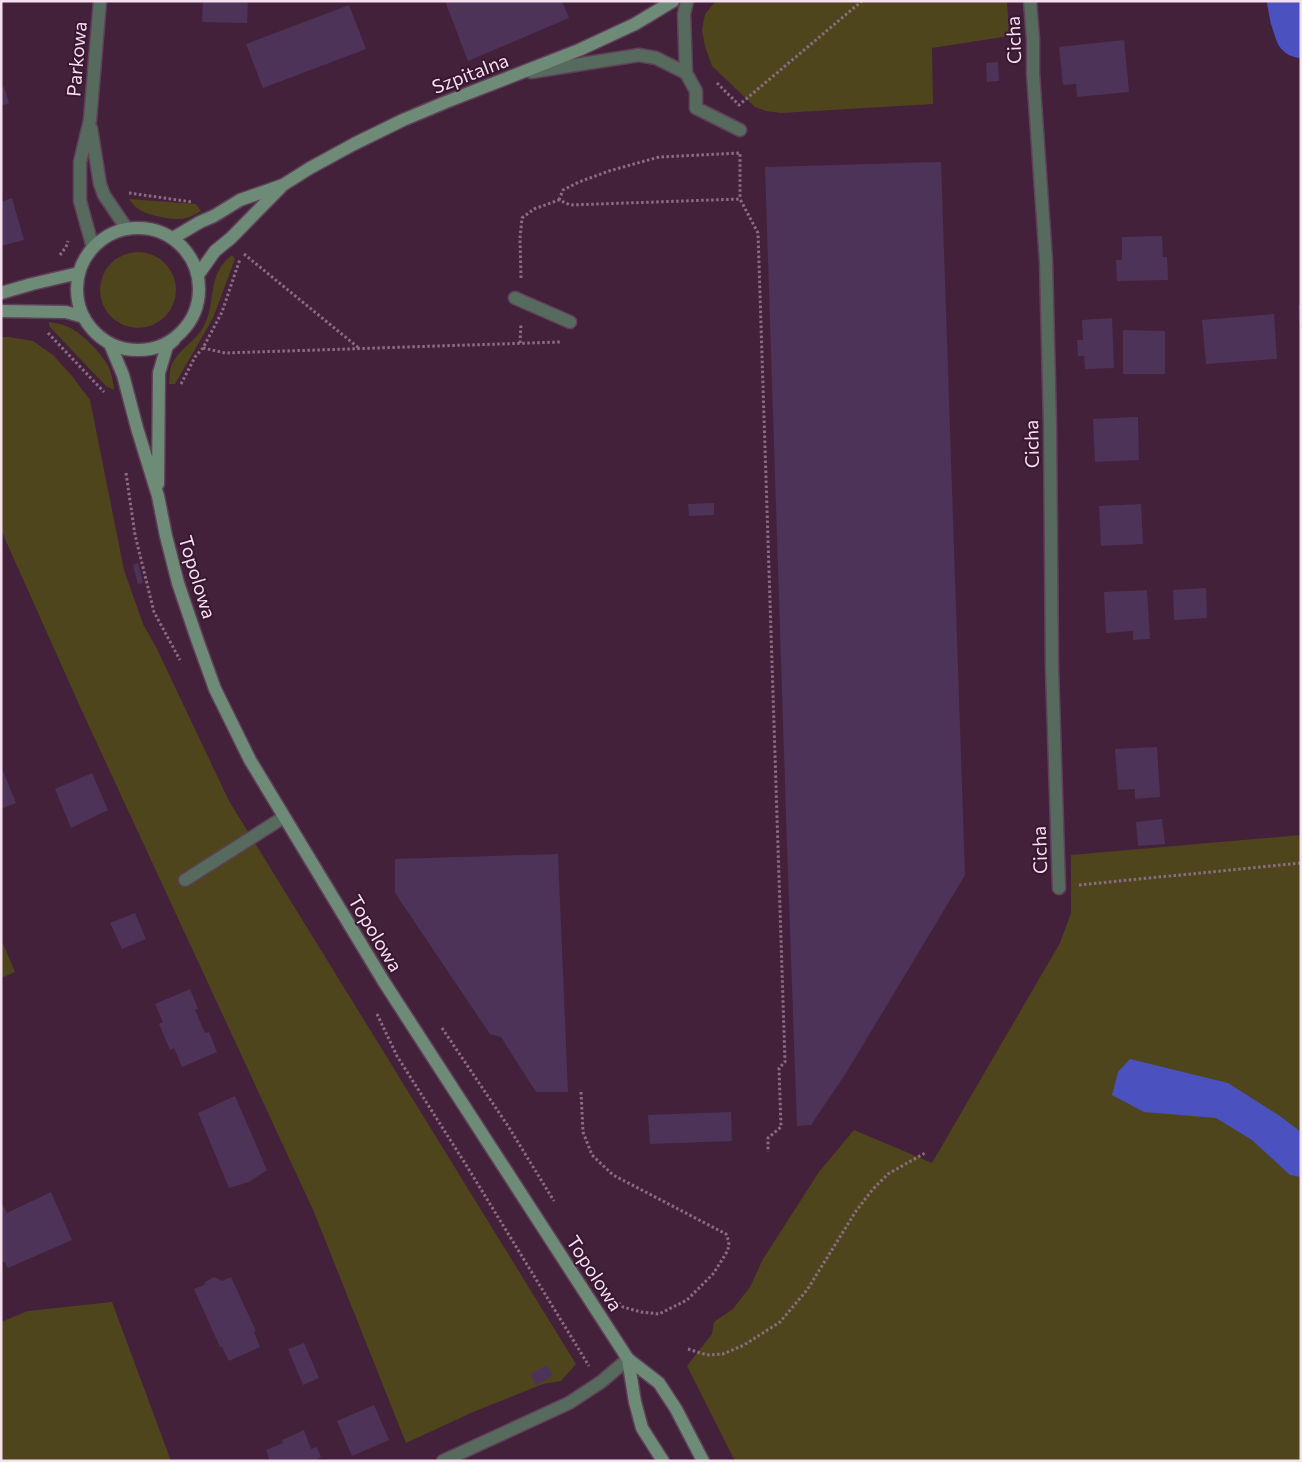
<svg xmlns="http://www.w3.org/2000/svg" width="1302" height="1462" font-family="Commissioner,sans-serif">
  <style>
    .green { fill: #4f451c }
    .water { fill: #4b51be }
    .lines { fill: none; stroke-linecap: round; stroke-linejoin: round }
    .river { stroke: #4b51be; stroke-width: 52 }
    .building { fill: #4d3357 }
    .lane-casing { stroke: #603f58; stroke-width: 15 }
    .street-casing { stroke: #603f58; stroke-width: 15 }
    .secondary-casing { stroke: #603f58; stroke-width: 15 }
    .path { stroke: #8a6d83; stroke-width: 3; stroke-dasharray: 2.5 2.5; stroke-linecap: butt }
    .lane { stroke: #576a5e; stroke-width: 12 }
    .street { stroke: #576a5e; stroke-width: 12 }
    .secondary { stroke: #6d8b77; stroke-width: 12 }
    .labels { text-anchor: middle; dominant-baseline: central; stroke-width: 4; stroke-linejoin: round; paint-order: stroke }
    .street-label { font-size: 19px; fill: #f6dfef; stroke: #381731 }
  </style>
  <rect width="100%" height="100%" fill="#43213b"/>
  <path class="green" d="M716 1H1007L1009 36 932 48 933 104 781 113 766 111 755 107 712 66 705 46 702 30 705 14Z
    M129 199 196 204 201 211C196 214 191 217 186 218 174 221 147 216 137 208 134 206 132 202 129 199Z
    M100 290a38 38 0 1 1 76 0a38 38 0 1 1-76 0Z
    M232 255 235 259 213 318 175 384H169C170 377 169 370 172 364 179 349 196 341 204 326 217 301 206 275 232 255Z
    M49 322C55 323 62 324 68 327 81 332 100 352 107 364 112 372 113 382 114 390L106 386 49 326Z
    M1 337H9L33 341 53 355 72 376 90 400 124 570 143 624 157 649 229 801 576 1364 561 1381 543 1384 473 1412 406 1443 314 1212 82 711 1 530Z
    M1301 835V1461H735L687 1366 712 1334 714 1322 733 1309 750 1287 763 1259 819 1172 854 1130 932 1163 1060 943 1071 913V855Z
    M1 939 15 972 1 978Z
    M112 1302 171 1461H1V1322L28 1311Z"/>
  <path class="water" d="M1130 1059 1228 1083 1280 1116 1301 1132V1177L1290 1175 1252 1140 1216 1118 1144 1112 1112 1095 1118 1072Z"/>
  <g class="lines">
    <path class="river" d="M1293 1 1296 17 1301 32"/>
  </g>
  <path class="building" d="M203 1H248L247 23 202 22Z
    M445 1H562L569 18 468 61Z
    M349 5 366 49 263 88 246 44Z
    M1124 40 1129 92 1077 97 1076 84 1063 85 1059 47Z
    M998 62 999 81 987 82 986 63Z
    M4 87 9 103 1 106V88Z
    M941 162 965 875 846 1073 811 1125 797 1126 787 845 765 167Z
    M12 198 24 240 1 246V202Z
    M1162 236 1163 257H1167L1168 280 1117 281 1116 260H1122V237Z
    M1298 305H1301V322H1299Z
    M1274 314 1277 359 1206 364 1202 320Z
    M1112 318 1114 368 1085 369 1084 356H1078L1077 340H1083L1082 320Z
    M1123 330 1165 331V374H1123Z
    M1138 417 1139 460 1095 462 1093 419Z
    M714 503V515L689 516 688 504Z
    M1141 504 1143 544 1101 546 1099 506Z
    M138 563 143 583 138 584 133 565Z
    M1206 588 1207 618 1174 620 1173 590Z
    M1147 590 1150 639 1133 640V631L1106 633 1104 592Z
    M1157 747 1160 797 1135 799V789L1118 790 1115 749Z
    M1 766 16 803 1 809Z
    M92 773 108 810 71 828 55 789Z
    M1162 819 1165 844 1138 846 1136 822Z
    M558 854 568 1092H536L501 1037 490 1034 395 893V859Z
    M135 913 146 939 122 949 110 923Z
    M190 989 198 1009 195 1010 205 1033 209 1032 217 1052 182 1067 174 1048 170 1050 159 1024 163 1022 155 1004Z
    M235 1096 267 1170 249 1182 229 1188 198 1113Z
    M731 1112 732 1141 650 1144 648 1115Z
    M51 1192 72 1240 8 1268 5 1262 1 1263V1206L3 1205 7 1213Z
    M214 1277 222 1281 231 1277 256 1331 254 1332 260 1347 229 1361 222 1347H220L194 1289 204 1285 205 1282Z
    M304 1343 319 1378 303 1385 288 1349Z
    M547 1365 553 1376 536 1385 530 1374Z
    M374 1405 389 1440 352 1456 337 1421Z
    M304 1430 311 1449 317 1447 321 1457 314 1461H270L266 1450 283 1443 282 1440Z"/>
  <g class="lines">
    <g class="lane-casing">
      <path id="lane" d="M687 1 684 14 686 73 696 91V108L740 130
        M531 72 639 55 656 58 686 73
        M515 298 570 322
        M185 880 284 817"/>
    </g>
    <g class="street-casing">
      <path id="street" d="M1030 1 1033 39V73L1046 261 1050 426 1052 668 1059 888
        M91 128 100 184 104 195 127 229
        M93 248 80 201V162L90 120 100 1
        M443 1461 569 1403 601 1382 628 1359"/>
    </g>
    <g class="secondary-casing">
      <path id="secondary" d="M77 289a61 61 0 1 1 122 0a61 61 0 1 1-122 0Z
        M173 238 200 222 214 216 240 200 283 185 310 168 354 144 403 120 446 102 579 50 635 24 673 1
        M198 275 215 251 231 238 281 187
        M1 293 32 284 79 273
        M1 311 66 312 84 317
        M110 344 123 375 137 428 158 496 166 536 178 583 197 639 215 689 250 760 384 982 628 1359 659 1383 676 1409 703 1461
        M158 484 159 373 167 346 174 340
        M628 1359 635 1402 642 1428 663 1461"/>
    </g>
    <path class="path" d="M717 83 739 105 862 1
      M129 193 192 202
      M559 200 563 190 579 182 609 171 659 157 740 153V199
      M244 254 360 349
      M60 255 66 247 68 241
      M521 278 520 238 522 218 534 209 559 200 570 205 740 199 758 233 785 1062 779 1068 781 1127 768 1138V1152
      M48 333 104 392
      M520 343 521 324
      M203 348 225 353 560 342
      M181 384 195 357 203 348 222 312 240 259
      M126 473 135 535 154 612 180 660
      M1079 885 1301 863
      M377 1014 397 1056 468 1168 589 1366
      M442 1028 508 1126 554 1201
      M581 1092 583 1132 592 1155 613 1175 726 1234 729 1242 728 1250 722 1260 713 1274 687 1300 659 1314 641 1312 623 1307 619 1303
      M688 1349 707 1355 723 1354 744 1345 780 1322 807 1290 856 1211 873 1189 888 1174 925 1153"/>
    <use href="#lane" class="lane"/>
    <use href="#street" class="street"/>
    <use href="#secondary" class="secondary"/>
  </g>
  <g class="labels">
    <g class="street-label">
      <text transform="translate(1013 40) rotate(-92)">Cicha</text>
      <text transform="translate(76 59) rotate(-85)">Parkowa</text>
      <text transform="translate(470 73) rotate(-21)">Szpitalna</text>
      <text transform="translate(1031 444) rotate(-91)">Cicha</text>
      <text transform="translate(198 577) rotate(73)">Topolowa</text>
      <text transform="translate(1039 850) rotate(-92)">Cicha</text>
      <text transform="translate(376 933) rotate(59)">Topolowa</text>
      <text transform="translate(595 1273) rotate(57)">Topolowa</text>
    </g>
  </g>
  <rect width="1302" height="1462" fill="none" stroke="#f6dfef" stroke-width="5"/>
</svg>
